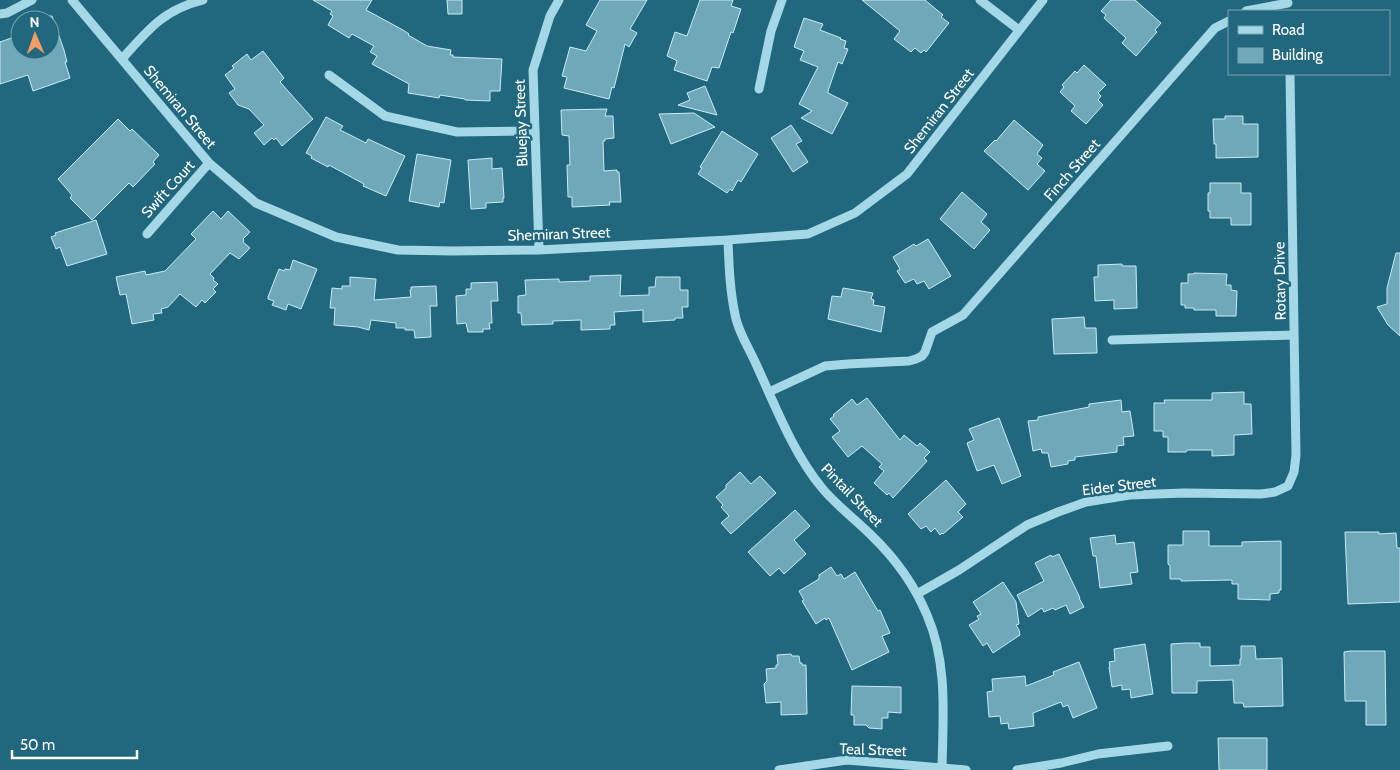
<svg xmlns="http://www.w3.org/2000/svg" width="1400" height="770" font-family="Cabin,sans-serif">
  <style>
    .building { fill: #6fa8b8; stroke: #c8ebf5 }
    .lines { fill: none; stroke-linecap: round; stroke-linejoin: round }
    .minor { stroke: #a4d8e6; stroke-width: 9 }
    .labels { text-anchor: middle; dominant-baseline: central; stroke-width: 5; stroke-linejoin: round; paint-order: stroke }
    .street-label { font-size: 15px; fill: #fff; stroke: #21677d }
  </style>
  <rect width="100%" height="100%" fill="#21677d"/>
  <path class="building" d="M313 0H372L366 10 403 30 409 34 408 35 427 46 451 50 450 55H453V57L502 59 500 91H490V101L465 100V99L440 95 439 98 408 93 409 84 372 64 377 56 370 52 374 46 352 34 349 38 328 25 333 16 330 14 332 11Z
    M447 0H462V14H448Z
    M600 0H647L630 29 637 33 629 47 625 44 614 88 612 87 609 99 564 88 567 77 562 76 570 47 586 51 597 31 586 25Z
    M700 0H733L731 6 741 9 733 33 731 32 719 68 712 67 707 81 674 70 677 61H676V60L667 56 675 32 687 36Z
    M862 0H925L943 15 941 17 949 23 926 52 924 50 921 53 915 48 911 52 894 39 900 31Z
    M1111 0H1135L1161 23 1155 30 1157 32 1136 56 1122 43 1126 38 1104 18 1106 15 1101 11Z
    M50 16H52L64 50 67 62H65L70 78 33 91 28 75 0 84V42L20 35V50H50Z
    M804 18 823 24 820 30 841 38 840 39 846 41 844 48 848 49 842 64 838 62 828 91V93L848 103 832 134 801 118 812 111 799 104 818 67 800 60 804 51 794 47Z
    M263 51 284 78 280 82 313 119 282 146 276 138 274 140 272 138 264 145 254 133 264 125 249 109 238 105 229 93 235 89 225 75 234 68 232 66 247 54 251 60Z
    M1084 65 1106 85 1098 93 1101 96 1098 100 1103 105 1086 124 1071 111 1075 106 1060 92 1064 87 1062 85 1075 71 1077 73Z
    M705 86 717 115 678 105 690 100 687 93Z
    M607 109 605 116H613L614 138 605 139V141H603L604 171 617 170V172H619L621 202H609L610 205 572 207V197H568L567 165H570L569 136 562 135 561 110Z
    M694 113 715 127 671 144 659 114Z
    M1225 116H1243V124H1258V157L1216 158V144H1214L1213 119H1225Z
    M326 117 343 126 340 130 366 143 368 139 405 156 386 196 363 186 364 184 329 165 328 167 311 158 312 156 306 153Z
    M118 119 130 131 132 129 159 155 153 162 155 164 133 187 129 183 92 220 70 198 72 195 58 179Z
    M1014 120 1043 145 1037 154 1042 158 1037 164 1045 171 1028 190 984 151 995 140 996 141Z
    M791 125 802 141 796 144 808 162 793 172 771 138Z
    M722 131 758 154 741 182 738 180 732 191 730 189 727 193 698 174 702 168 700 167Z
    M417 154 451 160 444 203 440 202 439 207 409 201Z
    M492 158V169L502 168 504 198H503V202L486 203V208L471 209 468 160Z
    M1210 183H1241V193H1251V225H1231V218H1210V211H1208V193H1210Z
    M962 192 987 214 981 222 990 230 974 249 940 219Z
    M213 211 221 219 228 211 250 232 243 239 244 240 243 242 250 248 239 259 230 253 210 274 214 278 213 280 218 284 213 289 216 292 205 303 202 300 196 307 180 294 168 307 161 309 162 313 153 314 154 320 132 324 126 294 120 295 116 277 145 271 146 275 165 271 196 239 191 234Z
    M96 220 107 254 67 266 60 247 56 249 51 237 56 235 55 233Z
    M928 239 951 276 929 289 924 281 917 284 914 279 905 283 897 271 900 269 893 257 914 244 916 246Z
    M1396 253H1400V336L1388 325 1377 307 1387 304V288Z
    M293 260 317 269 301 309 288 304 286 310 272 305 274 301 268 299V297L279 269 284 271 285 269 290 270Z
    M1122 264V266H1136L1137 308 1114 309V300L1095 301 1094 277H1098V265Z
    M1194 273 1227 274 1226 285H1231V290L1237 291 1236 316H1216V310H1194V308H1185V305H1181V283H1188V274H1194Z
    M621 275 620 296 649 295V287H655L656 277H680V290H688V307H682L683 318H675V320L643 322V310L614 312 615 325H610V329L581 330V320L553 321V324L522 325 521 313H518V296L526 295 525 280 559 279V282L590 281V276Z
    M350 277 376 279 374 300 411 297 410 290H411V287L436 286 437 306H430L431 337 415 338 414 330H405V328H396V323L371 320 369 330 358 327 334 325 335 308H330L332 288 342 289V286H350Z
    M497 282 498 301H491L492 323H489L490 329H483V332H468L466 323 457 324 456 296 466 295V289H471V283Z
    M843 288 873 293 871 299 874 300 873 305 885 307 881 332 828 319 832 296 841 297Z
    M1084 317 1085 328H1096L1097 353 1054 354 1052 319Z
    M1244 392V404H1251L1252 434 1234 435V455L1212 456V450H1187L1186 452H1168V437H1163V431H1154V403H1165L1164 400H1212V393Z
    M867 398 900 440 904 435 917 446 920 443 930 452 924 458 927 461 893 498 889 493 887 495 874 483 884 471 879 467 882 464 862 446 848 457 832 437 840 431 830 419 834 416 833 415 852 399 857 405Z
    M1121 400 1122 412 1130 411 1134 436 1123 437 1124 445 1117 446V452L1075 457V460L1068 461V464L1051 467 1048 453H1042L1041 449 1033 451 1028 421 1038 420V417L1089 407V404Z
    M999 418 1021 476 1002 484 994 465 977 471 967 443 974 440 969 429Z
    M740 472 751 484 760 476 776 493 731 534 721 523 729 516 721 507 723 505 716 497 726 488V485Z
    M946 480 966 504 958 512 963 517 943 534 942 533 940 535 935 528 931 532 926 526 921 529 908 514Z
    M795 510 810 526 794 540 806 554 784 574 779 568 770 576 748 552Z
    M1183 531H1209V546H1242V542L1281 541V590H1279V593L1270 594V600L1238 599V584H1232V580L1181 581V579H1170V566L1168 564V545H1183Z
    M1345 532H1379V534L1396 533 1397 548H1400V602L1348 604Z
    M1115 535 1116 544 1134 542 1138 572 1130 573 1132 584 1100 588 1096 556H1093L1090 538Z
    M1059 554 1080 598H1079L1084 607 1070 614 1066 605 1055 610 1053 608 1044 612 1042 608 1028 617 1017 595 1044 581 1035 563 1051 555 1052 557Z
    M831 567 837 576 841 574 844 579 855 572 878 611 880 610 890 633 882 636 889 652 852 670 829 618 826 620 825 618 816 624 802 601 804 600 799 591 819 579V575Z
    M1003 582 1016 602 1019 624 1016 625 1019 630 1020 635 993 653 987 643 983 646 969 625 979 619 977 616 981 614 973 602Z
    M1186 643H1200V647H1210V666L1240 665V659H1241V646H1255L1256 659 1282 658 1283 706 1244 707 1243 703H1234L1233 680 1197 681V693H1172L1171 644Z
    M1145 644 1153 694 1131 698 1130 689 1122 690V685L1112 687 1109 667H1110L1109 662 1115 661 1114 649Z
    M1350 651H1385L1386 725H1366V701H1345L1344 652Z
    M791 654 792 656H799L800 663H802V665H806L807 714 781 715V702L766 703 764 684 767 681 766 669 776 668V665H778L777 655Z
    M1079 662 1097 708 1073 718 1068 705 1063 707 1061 702 1033 713 1034 726 1009 729 1008 723 1001 724 1000 716 989 717 987 692 993 691 992 679 1025 676 1026 686 1054 675 1053 672Z
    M852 686 901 687V713L888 712V718H882V729L869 728 866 725H854V715H851Z
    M1218 738H1267V770H1219Z"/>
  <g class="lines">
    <path class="minor" d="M72 0 209 163 256 203 336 237 398 250 452 251 539 250 728 240 808 234 855 213 907 174 1043 0
      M980 0 1019 30
      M1246 11 1288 3
      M0 14 7 13 32 0
      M122 59C148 30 163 10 203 0
      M329 75 385 116 457 132 535 131
      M759 89 771 31 782 0
      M147 234 209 163
      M728 240C729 267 730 293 736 319 740 335 750 350 756 364 775 405 793 453 822 488 836 505 855 519 871 535 895 558 914 584 927 615 948 663 943 717 942 768
      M539 250 533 70 550 16 559 0
      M1112 340 1294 335
      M769 392 825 366 848 364 909 361 916 359 922 356 925 352 932 332 963 315 1215 28 1229 21
      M917 594 959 570 1027 525 1058 512 1086 502 1130 495 1184 493 1261 494 1275 492 1288 486 1294 472 1296 455 1290 74
      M779 770 847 760 966 770
      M1017 770 1061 763 1098 754 1168 746"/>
  </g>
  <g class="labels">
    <g class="street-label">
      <text transform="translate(180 107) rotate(50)">Shemiran Street</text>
      <text transform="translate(939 111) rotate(-52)">Shemiran Street</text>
      <text transform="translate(521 123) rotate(-92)">Bluejay Street</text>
      <text transform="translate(1072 170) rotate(-49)">Finch Street</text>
      <text transform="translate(168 189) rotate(-48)">Swift Court</text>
      <text transform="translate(559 234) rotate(-2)">Shemiran Street</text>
      <text transform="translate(1280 281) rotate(-91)">Rotary Drive</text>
      <text transform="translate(1119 486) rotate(-7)">Eider Street</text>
      <text transform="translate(852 495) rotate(46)">Pintail Street</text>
      <text transform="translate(873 750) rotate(2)">Teal Street</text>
    </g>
  </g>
  <rect x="1228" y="10" width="162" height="65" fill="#21677d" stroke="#7aa4b1"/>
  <rect x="1238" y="26" width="25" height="8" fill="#a4d8e6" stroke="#7aa4b1"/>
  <text x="1272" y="35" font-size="15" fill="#ffffff">Road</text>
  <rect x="1238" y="48" width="25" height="15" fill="#6fa8b8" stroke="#7aa4b1"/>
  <text x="1272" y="60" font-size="15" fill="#ffffff">Building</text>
  <g transform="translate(35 35) rotate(358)"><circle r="24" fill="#21677d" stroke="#7aa4b1"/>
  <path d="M0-4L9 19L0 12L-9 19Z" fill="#f39c66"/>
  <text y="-8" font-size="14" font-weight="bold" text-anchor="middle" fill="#ffffff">N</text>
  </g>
  <path d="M12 750v8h125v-8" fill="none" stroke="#ffffff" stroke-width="2.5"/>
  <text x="20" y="750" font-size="15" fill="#ffffff" stroke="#21677d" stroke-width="4" paint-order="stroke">50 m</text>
</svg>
